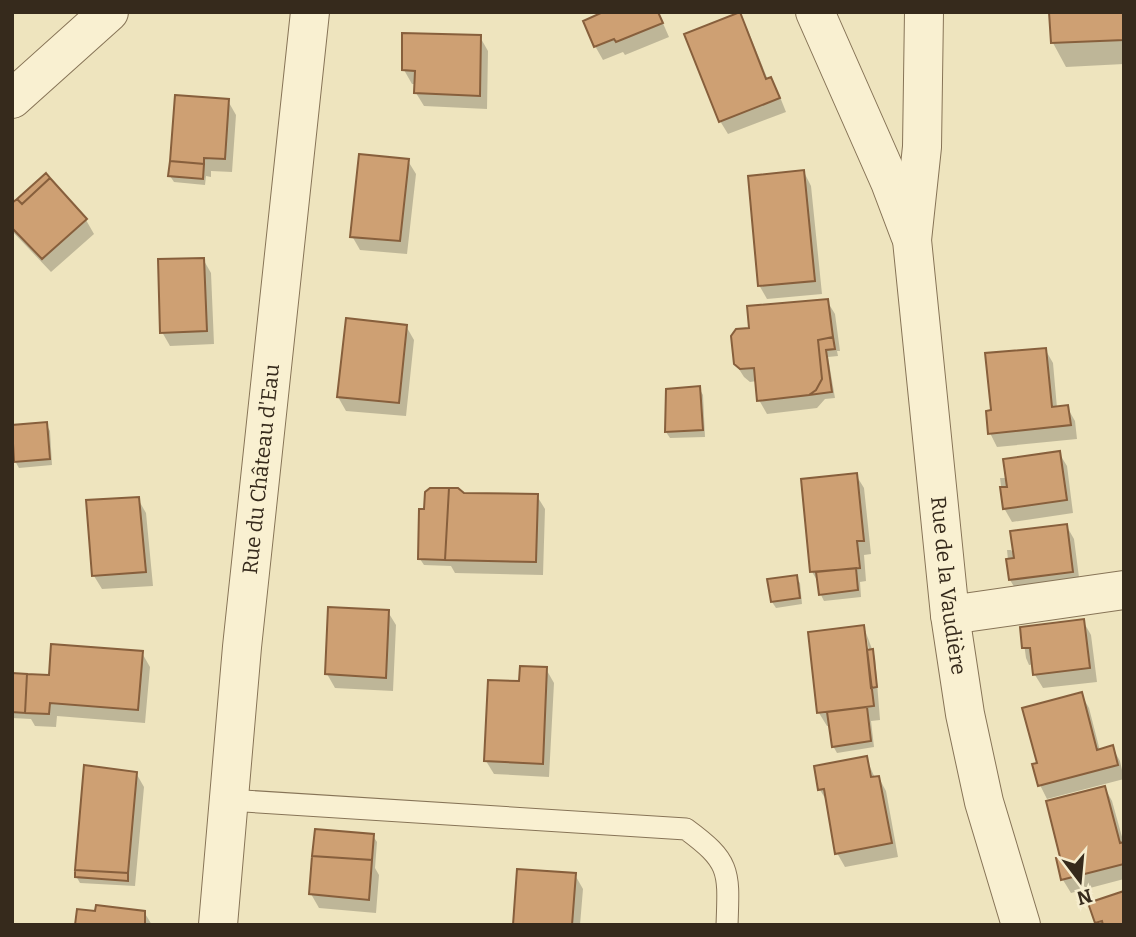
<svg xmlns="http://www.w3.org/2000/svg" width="1136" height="937" font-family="Bitter,serif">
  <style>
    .shadow { fill: #0003 }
    .building { fill: #cea073; stroke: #875f3c; stroke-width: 2 }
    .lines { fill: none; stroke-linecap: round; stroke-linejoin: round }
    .service-casing { stroke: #877457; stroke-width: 23 }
    .minor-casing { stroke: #877457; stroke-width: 40 }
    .tertiary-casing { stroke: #877457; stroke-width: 40 }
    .service { stroke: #f9f0d1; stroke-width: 21 }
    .minor { stroke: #f9f0d1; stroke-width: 38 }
    .tertiary { stroke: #f9f0d1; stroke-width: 38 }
    .labels { text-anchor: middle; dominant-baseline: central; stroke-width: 5; stroke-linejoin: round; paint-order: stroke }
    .street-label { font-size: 21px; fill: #362a1c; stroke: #f6edce }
  </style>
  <rect width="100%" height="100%" fill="#eee4be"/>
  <path class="shadow" d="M605 12H658L669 37 625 55 623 52 603 60 595 46Z
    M1051 12H1124V64L1066 67 1053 43Z
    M739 14 747 28 768 80 770 79 778 92 786 112 728 134 720 121Z
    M480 37 488 51 487 109 424 106 416 93V84H412L404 70Z
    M228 101 236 115 232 172 211 171V177L206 176 205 185 174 182 170 176Z
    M408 161 416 174 407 254 360 250 352 236Z
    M804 172 811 186 822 294 767 299 759 285Z
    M46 176 86 220 94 234 51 272 12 231V205Z
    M203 259 211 273 214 344 170 346 162 332Z
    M827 301 835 314 840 351H837L838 356 828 357 835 398 825 399 817 408 767 414 759 400 757 381 750 382 744 377 735 363 751 329Z
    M406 326 414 340 406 416 346 411 338 397Z
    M1045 349 1053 363 1057 408 1067 407 1075 421 1077 439 997 447 990 433 992 412Z
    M699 388 703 395 705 437 670 438 666 432Z
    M46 424 50 431 52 465 19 468 15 461Z
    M1059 453 1067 466 1073 513 1012 522 1004 508 1000 478H1008Z
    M856 475 864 488 871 554 864 555 866 581 860 582 861 597 824 601 821 595 820 585 812 572 802 480Z
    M537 496 545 509 543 575 455 573 451 566 424 565 420 559Z
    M138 499 146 513 153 586 102 589 94 576Z
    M1066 525 1074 539 1080 585 1018 593 1010 580 1007 550H1011L1015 556Z
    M796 577 800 583 802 604 776 608 772 602Z
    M388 612 396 625 393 691 335 688 327 674Z
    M1083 621 1091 635 1097 682 1043 688 1035 675 1034 664 1029 665 1026 658 1022 629Z
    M863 627 866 632H863L865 651H869L866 633 875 657 880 720 871 721 874 747 837 753 833 746 831 726H827L819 713Z
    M142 653 150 667 145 723 57 716 56 727 35 726 31 719 12 718V674L51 677Z
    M546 669 554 683 549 777 494 774 486 761 521 682Z
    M1081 694 1089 708 1100 751 1112 747 1120 761 1124 779 1047 799 1040 785 1039 764Z
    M866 758 875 778H879L886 791 898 857 845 867 837 853 828 803 820 790Z
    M136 773 144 787 135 886 80 883 76 876Z
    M1105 788 1112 801 1124 844V879L1071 893 1063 880 1058 859 1062 858Z
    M373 836 377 842 375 868 379 875 376 913 319 908 311 894Z
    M575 875 583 889 580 925H515Z
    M144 912 152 925H77Z"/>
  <path class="building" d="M603 12H658L663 23 616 42 614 39 594 47 583 21Z
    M740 12 766 79 771 77 780 98 719 122 684 34Z
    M1049 12H1124V40L1051 43Z
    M402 33 481 35 480 96 414 93 415 71 402 70Z
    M175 95 229 99 225 159 204 158V164L170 161Z
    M359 154 409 159 400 241 350 237Z
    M170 161 204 164 203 179 168 176Z
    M804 170 815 281 758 286 748 176Z
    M46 173 50 178 22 204 17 199Z
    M50 178 87 219 42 259 12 228V203L17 199 22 204Z
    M204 258 207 331 160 333 158 259Z
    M828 299 833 337 818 340 822 379 816 390 809 395 757 401 754 368 740 369 734 364 731 336 736 329 749 328 747 306Z
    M346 318 407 325 399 403 337 397Z
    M833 337 835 349 826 350 832 392 809 395 816 390 822 379 818 340Z
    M1046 348 1052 407 1068 405 1071 425 988 434 986 411 991 410 985 353Z
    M700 386 703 430 665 432 666 389Z
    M47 422 50 459 14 462 12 425Z
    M1060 451 1067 500 1003 509 1000 487H1007L1003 459Z
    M857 473 864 541H857L860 568 810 572 801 479Z
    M430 488H449L445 560 418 559 419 509H424L425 492Z
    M449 488H458L464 493 538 494 536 562 445 560Z
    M139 497 146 572 92 576 86 500Z
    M1067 524 1073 572 1009 580 1006 559 1014 558 1010 531Z
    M856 568 858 590 819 595 816 572Z
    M797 575 800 598 771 602 767 579Z
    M328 607 389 610 386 678 325 674Z
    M1084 619 1090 668 1033 675 1030 648H1022L1020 627Z
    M864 625 874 706 817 713 808 632Z
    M51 644 143 651 138 710 50 703 49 714 25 713 27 674 49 675Z
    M873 649 877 687 871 688 867 650Z
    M520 666 547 667 543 764 484 761 488 680 519 681Z
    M12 673 27 674 25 713 12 712Z
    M1082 692 1097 750 1113 745 1118 765 1038 786 1032 764 1037 763 1022 708Z
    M867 707 871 741 832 747 827 712Z
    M867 756 871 777 879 776 892 843 835 854 824 789 818 790 814 766Z
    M84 765 137 772 128 873 75 870Z
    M1105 786 1120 843 1124 842V864L1061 880 1056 858 1060 857 1046 801Z
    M315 829 374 834 372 860 312 856Z
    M312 856 372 860 369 900 309 894Z
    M517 869 576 873 572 925H513Z
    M75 870 128 873V881L75 877Z
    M1124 891V925H1103L1102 921 1095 923 1088 903Z
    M96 905 145 911V925H75L77 909 95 911Z"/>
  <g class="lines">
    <g class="service-casing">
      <path id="service" d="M228 800 686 829C731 862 729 871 727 925"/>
    </g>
    <g class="minor-casing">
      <g id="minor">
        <path d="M815 12 890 182 910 235"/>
        <path id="s1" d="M924 12 922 147 912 240 950 615 965 714 984 802 1021 925"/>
        <path d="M950 615 1124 590"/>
        <path id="s2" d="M218 925 242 647 310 12"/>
      </g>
    </g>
    <g class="tertiary-casing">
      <path id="tertiary" d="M12 99 109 12"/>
    </g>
    <use href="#service" class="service"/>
    <use href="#minor" class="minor"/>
    <use href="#tertiary" class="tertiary"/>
  </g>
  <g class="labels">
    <g class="street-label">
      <text stroke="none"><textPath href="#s2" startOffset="458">Rue du Château d'Eau</textPath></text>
      <text stroke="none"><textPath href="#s1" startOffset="576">Rue de la Vaudière</textPath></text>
    </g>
  </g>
  <rect width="1136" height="937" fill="none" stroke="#362a1c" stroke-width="28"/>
  <g transform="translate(1080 881) rotate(164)" stroke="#f6edce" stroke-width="5" paint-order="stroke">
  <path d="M0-5L12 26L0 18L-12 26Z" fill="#362a1c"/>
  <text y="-10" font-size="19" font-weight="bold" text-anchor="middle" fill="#362a1c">N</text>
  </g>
</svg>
